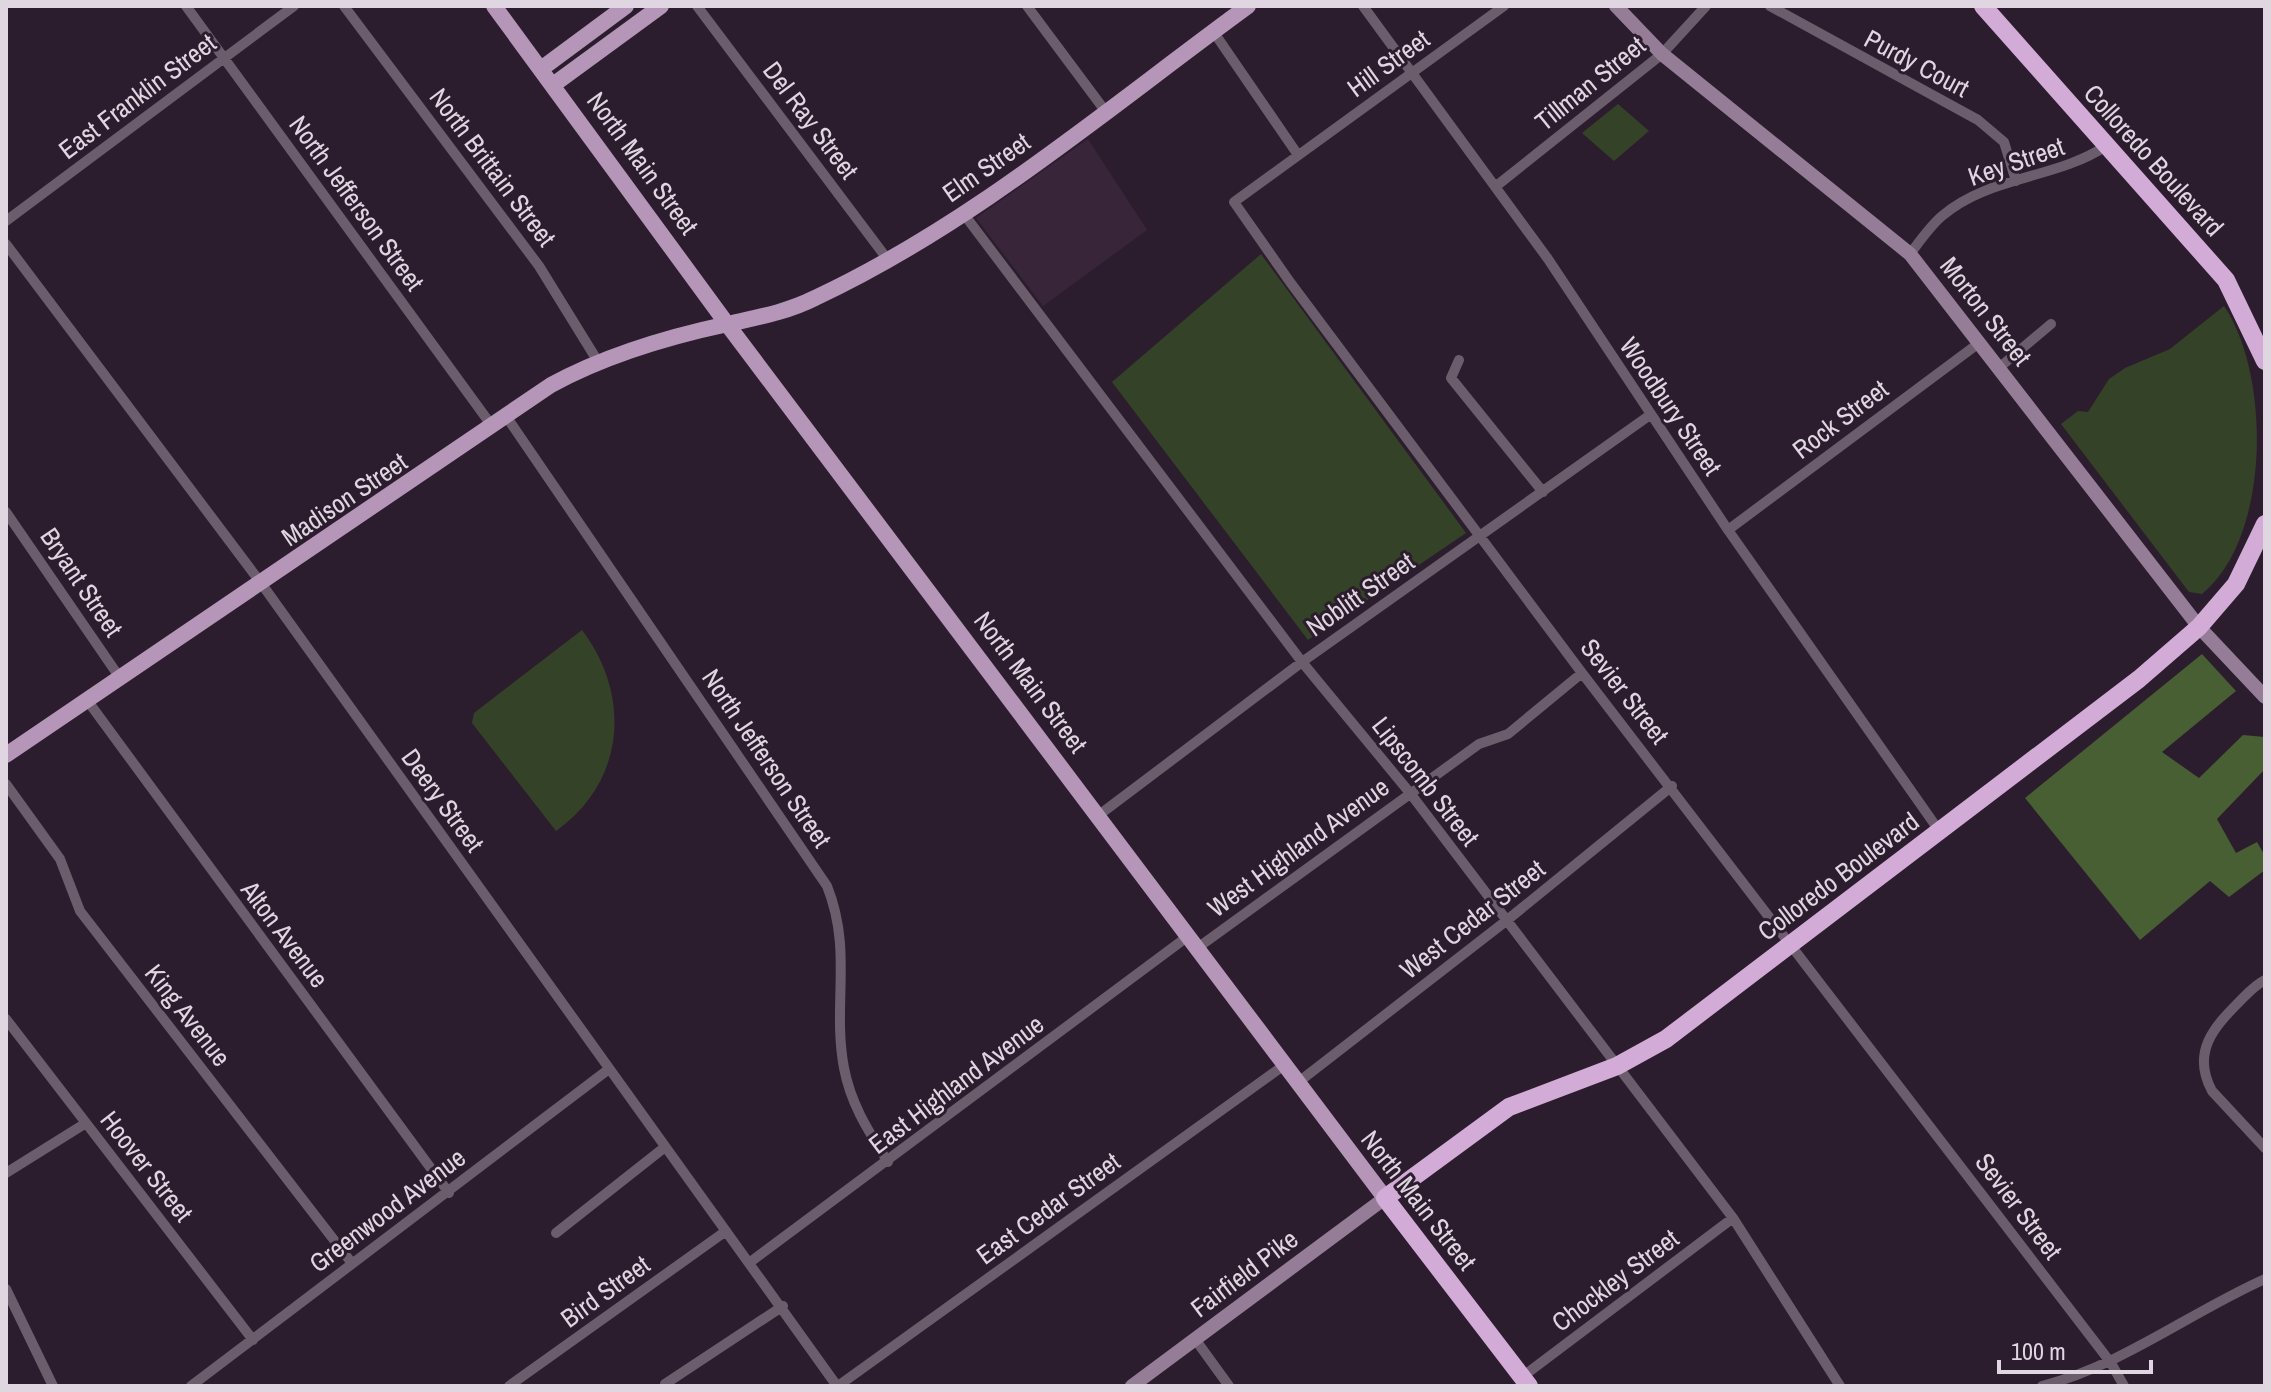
<svg xmlns="http://www.w3.org/2000/svg" width="2271" height="1392" font-family="'Archivo Narrow',sans-serif">
  <style>
    .built { fill: #38253a }
    .green { fill: #344328 }
    .forest { fill: #485e33 }
    .lines { fill: none; stroke-linecap: round; stroke-linejoin: round }
    .street { stroke: #6c5d6d; stroke-width: 10 }
    .secondary { stroke: #957d98; stroke-width: 14 }
    .primary { stroke: #b596b9; stroke-width: 16 }
    .highway { stroke: #d2acd6; stroke-width: 18 }
    .labels { text-anchor: middle; dominant-baseline: central; stroke-width: 6; stroke-linejoin: round; paint-order: stroke }
    .street-label { font-size: 26px; fill: #e0d6e1; stroke: #2c1d2e }
  </style>
  <rect width="100%" height="100%" fill="#2c1d2e"/>
  <path class="built" d="M1088 139 1147 230 1043 306 976 218Z"/>
  <path class="green" d="M1618 104 1649 131 1614 161 1582 133Z
    M1261 254 1466 533 1308 640 1112 382Z
    M2224 306C2271 375 2271 538 2202 594L2189 592 2061 424 2078 411 2088 412 2109 379 2125 368 2170 349Z
    M582 630C632 696 625 782 556 831L472 723 474 713Z"/>
  <path class="forest" d="M2202 654 2236 691 2162 752 2199 778 2243 735 2265 737V769L2217 819 2236 853 2257 842 2265 856V870L2229 897 2210 881 2140 940 2025 798Z"/>
  <g class="lines">
    <path class="street" d="M186 6 492 426
      M344 6 539 266 597 360
      M697 6 888 260
      M1027 6 1106 112
      M1363 6 1548 259 1728 530 1940 832
      M1504 6 1234 202 1290 282 1582 673 2111 1363 2124 1386
      M1770 6 1978 120 2004 142 2016 181
      M1213 31 1298 155
      M1495 187 1662 54 1706 6
      M963 213 1302 662 1410 793 1733 1218 1840 1386
      M6 221 294 6
      M6 244 261 583 837 1386
      M1910 254C1920 241 1930 226 1942 216 1988 176 2056 179 2106 146
      M1459 360 1451 378 1543 492
      M2000 367 2051 324
      M506 416 827 886C853 951 832 1005 844 1068 851 1105 869 1132 888 1162
      M6 512 120 678
      M1728 530 1979 343
      M87 700 449 1193
      M6 784 60 859 80 911 351 1262
      M1099 815 1302 662 1650 415
      M1196 949 1479 744 1508 734 1582 673
      M2265 980C2255 985 2248 993 2240 1001 2214 1027 2191 1052 2212 1091L2265 1148
      M6 1019 253 1340
      M1296 1084 1506 921 1672 786
      M6 1173 86 1123
      M556 1233 665 1147
      M749 1263 1187 937
      M6 1289 53 1386
      M1195 1339 1229 1386
      M1522 1377 1733 1218
      M665 1384 783 1306
      M191 1386 609 1069
      M509 1386 726 1231
      M838 1386 1283 1066
      M2042 1386C2123 1365 2189 1313 2265 1279"/>
    <path class="secondary" d="M1616 6 1662 54 1910 254 2199 627 2265 697
      M1132 1386 1385 1198"/>
    <path class="primary" d="M494 6 727 324 1385 1198
      M541 69 626 6
      M553 85 661 6
      M6 755 551 385C606 355 667 337 728 324 759 317 787 312 815 298 973 224 1108 108 1248 6"/>
    <path class="highway" d="M1983 6 2226 280 2265 361
      M1529 1386 1385 1198 1509 1107 1617 1066 1666 1039 2139 679 2199 627 2236 584 2265 524"/>
  </g>
  <g class="labels">
    <g class="street-label">
      <text transform="translate(1388 63) rotate(-36)">Hill Street</text>
      <text transform="translate(1917 63) rotate(28)">Purdy Court</text>
      <text transform="translate(1590 83) rotate(-39)">Tillman Street</text>
      <text transform="translate(137 96) rotate(-37)">East Franklin Street</text>
      <text transform="translate(811 120) rotate(53)">Del Ray Street</text>
      <text transform="translate(2154 160) rotate(48)">Colloredo Boulevard</text>
      <text transform="translate(2016 161) rotate(-19)">Key Street</text>
      <text transform="translate(643 163) rotate(54)">North Main Street</text>
      <text transform="translate(493 167) rotate(53)">North Brittain Street</text>
      <text transform="translate(986 167) rotate(-35)">Elm Street</text>
      <text transform="translate(357 203) rotate(54)">North Jefferson Street</text>
      <text transform="translate(1986 311) rotate(52)">Morton Street</text>
      <text transform="translate(1671 406) rotate(56)">Woodbury Street</text>
      <text transform="translate(1840 419) rotate(-37)">Rock Street</text>
      <text transform="translate(344 499) rotate(-34)">Madison Street</text>
      <text transform="translate(82 582) rotate(56)">Bryant Street</text>
      <text transform="translate(1360 594) rotate(-35)">Noblitt Street</text>
      <text transform="translate(1031 682) rotate(53)">North Main Street</text>
      <text transform="translate(1625 691) rotate(52)">Sevier Street</text>
      <text transform="translate(767 758) rotate(56)">North Jefferson Street</text>
      <text transform="translate(1426 781) rotate(52)">Lipscomb Street</text>
      <text transform="translate(443 800) rotate(54)">Deery Street</text>
      <text transform="translate(1298 847) rotate(-36)">West Highland Avenue</text>
      <text transform="translate(1838 876) rotate(-37)">Colloredo Boulevard</text>
      <text transform="translate(1472 919) rotate(-38)">West Cedar Street</text>
      <text transform="translate(285 934) rotate(53)">Alton Avenue</text>
      <text transform="translate(188 1015) rotate(52)">King Avenue</text>
      <text transform="translate(956 1084) rotate(-37)">East Highland Avenue</text>
      <text transform="translate(147 1166) rotate(52)">Hoover Street</text>
      <text transform="translate(1419 1200) rotate(52)">North Main Street</text>
      <text transform="translate(2019 1206) rotate(53)">Sevier Street</text>
      <text transform="translate(1048 1208) rotate(-36)">East Cedar Street</text>
      <text transform="translate(387 1210) rotate(-37)">Greenwood Avenue</text>
      <text transform="translate(1244 1273) rotate(-37)">Fairfield Pike</text>
      <text transform="translate(1615 1280) rotate(-37)">Chockley Street</text>
      <text transform="translate(605 1291) rotate(-36)">Bird Street</text>
    </g>
  </g>
  <rect width="2271" height="1392" fill="none" stroke="#e0d6e1" stroke-width="16"/>
  <path d="M1999 1360v12h152v-12" fill="none" stroke="#e0d6e1" stroke-width="4"/>
  <text x="2011" y="1360" font-size="24" fill="#e0d6e1" stroke="#2c1d2e" stroke-width="6" paint-order="stroke">100 m</text>
</svg>
